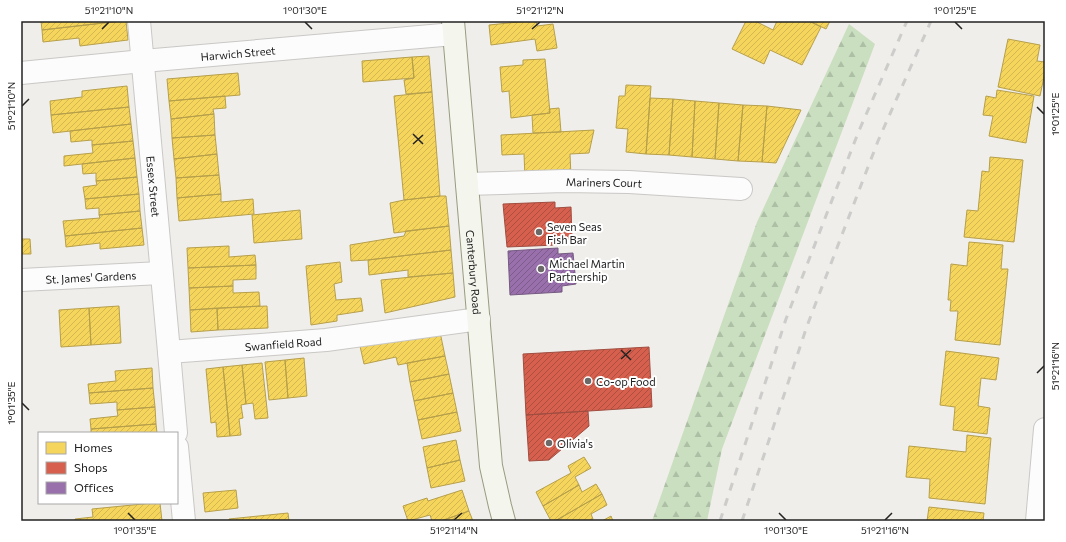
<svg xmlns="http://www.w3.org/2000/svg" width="1066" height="542" font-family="Commissioner,sans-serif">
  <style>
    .forest { fill: url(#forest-firs) }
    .homes { fill: url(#homes-hatch); stroke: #b69f4b }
    .shops { fill: url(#shops-hatch); stroke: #a04d40 }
    .offices { fill: url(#offices-hatch); stroke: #755982 }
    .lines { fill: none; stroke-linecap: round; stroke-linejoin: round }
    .street-casing { stroke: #c9c8c6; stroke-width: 24 }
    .secondary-casing { stroke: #999b80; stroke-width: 24 }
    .street { stroke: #fdfcfc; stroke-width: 22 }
    .secondary { stroke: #f4f5ec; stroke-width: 22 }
    .rail { stroke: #cccccb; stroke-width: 3; stroke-dasharray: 8 8; stroke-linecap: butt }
    .ticks { fill: none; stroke: #222; stroke-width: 1.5 }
    .poi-dot { fill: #6a6968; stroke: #fff; stroke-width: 1.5 }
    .labels { text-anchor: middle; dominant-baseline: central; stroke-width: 4; stroke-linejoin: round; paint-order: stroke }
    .street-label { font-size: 11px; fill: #222; stroke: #fff }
    .poi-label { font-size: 11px; fill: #222; stroke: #fff; text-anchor: start }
    .neatline { fill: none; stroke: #222; stroke-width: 1.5 }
    .ticks-label { font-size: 10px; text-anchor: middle; fill: #222 }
  </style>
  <defs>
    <pattern id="forest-firs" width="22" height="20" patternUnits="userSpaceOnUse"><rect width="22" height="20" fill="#cadfbf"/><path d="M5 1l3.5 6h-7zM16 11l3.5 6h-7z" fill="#adbfa4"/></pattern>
    <pattern id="homes-hatch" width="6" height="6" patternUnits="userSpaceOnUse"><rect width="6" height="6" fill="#f6d55c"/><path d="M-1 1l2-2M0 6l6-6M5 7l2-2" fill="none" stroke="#d3b750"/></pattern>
    <pattern id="shops-hatch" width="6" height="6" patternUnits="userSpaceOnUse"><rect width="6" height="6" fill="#d6604d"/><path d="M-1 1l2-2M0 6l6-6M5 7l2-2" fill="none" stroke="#ad4f40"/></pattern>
    <pattern id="offices-hatch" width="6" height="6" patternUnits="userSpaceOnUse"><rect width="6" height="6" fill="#9970ab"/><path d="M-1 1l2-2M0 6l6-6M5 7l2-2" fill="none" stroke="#7c5c8b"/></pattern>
  </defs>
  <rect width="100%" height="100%" fill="#f0eeea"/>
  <path class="forest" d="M849 24 875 44 722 449 707 521H652L757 222Z"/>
  <path class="homes" d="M41 21H121L42 30Z
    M121 21H126L128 40 80 46 79 38 43 42 42 30Z
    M528 21H536L537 26 553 24 557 48 537 51 535 39 491 45 489 25Z
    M746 21H755L773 30 777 21H809L821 27 802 65 770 50 764 64 732 49Z
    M809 21H830L826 29Z
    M1008 39 1040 45 1037 61 1045 62V72L1040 96 998 87Z
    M429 56 432 92 406 94 404 80 414 78 412 57Z
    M412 57 414 78 363 82 362 61Z
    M545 59 550 113 511 118 509 91 502 92 500 67 523 65V60Z
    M238 73 240 95 169 101 167 79Z
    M626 85 651 86 646 154 626 152 628 129 616 128 619 96H625Z
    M127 86 129 107 51 115 50 101 82 97V91Z
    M997 90 1034 96 1026 143 989 136 993 116 983 115 986 96 996 98Z
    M432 92 440 196 404 200 394 96Z
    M225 96 226 108 213 109 214 114 171 119 169 101Z
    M650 98 673 99 669 155 646 154Z
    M673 99 695 101 692 157 669 155Z
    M695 101 719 103 715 159 692 157Z
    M719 103 743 105 738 161 715 159Z
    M743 105 767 106 762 162 738 161Z
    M767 106 801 110 776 163 762 162Z
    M129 107 131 124 53 133 51 115Z
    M559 108 561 132 533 133 532 115 550 113 549 109Z
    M214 114 215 135 172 138 171 119Z
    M131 124 133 141 92 145V140L71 142 70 131Z
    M594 130 589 153 570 154 571 176 525 178 524 154 502 155 501 135Z
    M215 135 217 154 174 159 172 138Z
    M133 141 135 158 64 166V156L93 153 92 145Z
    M217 154 219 175 176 178 174 159Z
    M990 157 1023 160 1014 242 964 237 967 210 978 211 982 171 989 172Z
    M135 158 137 177 96 181V173L83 174 82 164Z
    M219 175 221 194 177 198 176 178Z
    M137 177 139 194 85 199 83 187 97 185 96 181Z
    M139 194 140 211 99 215V208L86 209 85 199Z
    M221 194V202L253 199 254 214 179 221 177 198Z
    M440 196H446L449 226 394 233 390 203 404 200Z
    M300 210 302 239 254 243 252 215Z
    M140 211 142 228 65 236 63 221 100 218 99 215Z
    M449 226 451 250 368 260 351 261 350 245 404 236 406 231Z
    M142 228 144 245 100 249V243L66 247 65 236Z
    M21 239H30L31 254H21Z
    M969 242 1003 245 1001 269H1008L1000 345 955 340 958 311H950L951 300H948L951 264 967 266Z
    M229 246V257L255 255 256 265 188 268 187 248Z
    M451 250 453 273 408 277V270L369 275 368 260Z
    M340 262 342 282 334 284 336 300 361 298 363 311 337 315V321L311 325 306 266Z
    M256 265V279L233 280V286L189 288 188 268Z
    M453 273 455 297 385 313 381 280Z
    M233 286V293L259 292 260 306 190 310 189 288Z
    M119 306 121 343 91 345 89 308Z
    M267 306 268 328 218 330 217 308Z
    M89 308 91 345 61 347 59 310Z
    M217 308 218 330 191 332 190 310Z
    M440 332 445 356 398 365 396 357 364 364 360 346 396 338 397 342Z
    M946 351 999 358 996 380 981 378 978 406 990 408 987 434 953 430 955 407 940 405Z
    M445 356 449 374 410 382 407 363Z
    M304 358 307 396 288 398 285 360Z
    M285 360 288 398 269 400 265 362Z
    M262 363 268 418 255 419 253 403 246 404 242 365Z
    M242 365 246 404 241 405 243 418 239 419 241 435 230 436 223 367Z
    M223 367 230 436 217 437 216 422 211 423 206 369Z
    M152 368 153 388 89 393 88 384 116 381 115 371Z
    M449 374 453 393 414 401 410 382Z
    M153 388 155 407 117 410V402L90 404 89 393Z
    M453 393 457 412 418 420 414 401Z
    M155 407 156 424 91 429 90 419 118 416 117 410Z
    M457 412 461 431 422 439 418 420Z
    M156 424 157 433H91V429Z
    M967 435 991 438 985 504 929 498 930 479 906 477 909 446 966 452Z
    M456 440 460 460 427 468 423 447Z
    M584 457 591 468 575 477 579 485 543 506 536 492 571 473 568 466Z
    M460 460 465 481 431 488 427 468Z
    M596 484 602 494 555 521H551L543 506 579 485 582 492Z
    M236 490 238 508 205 512 203 493Z
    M462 490 469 511 441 521H432L430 515 408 521 403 506 427 498 428 501Z
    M602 494 607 505 591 514 593 519 589 521H555Z
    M153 503H160L162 521H75V519L93 517 92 509Z
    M929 507 984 513 983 521H927Z
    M469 511 473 521H441Z
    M288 513 289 521H229V519Z
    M611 516 613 521H602Z"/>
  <path class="shops" d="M555 202V208L571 207 572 239 558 240 557 245 507 247 503 204Z
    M649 347 652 407 526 415 523 354Z
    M588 411 589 426 549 460 529 461 526 415Z"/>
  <path class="offices" d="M558 248V254L573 253 576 284 562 286V292L510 295 508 251Z"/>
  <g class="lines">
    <g class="street-casing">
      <g id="street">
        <path id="s1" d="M139 21 169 352"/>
        <path id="s2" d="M21 73 143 61 454 34"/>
        <path id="s3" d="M467 184 564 181 629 182 741 189"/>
        <path id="s4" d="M21 280 161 273"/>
        <path id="s5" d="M176 433 169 352 326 340 479 319"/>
        <path d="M177 447 184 521"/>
        <path d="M1037 521 1045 429"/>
      </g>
    </g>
    <g class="secondary-casing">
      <g id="secondary">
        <path id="s6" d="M453 21 491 466 500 506 504 521"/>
      </g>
    </g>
    <use href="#street" class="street"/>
    <use href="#secondary" class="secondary"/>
    <path class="rail" d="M720 521 786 319 858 133 907 21
      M742 521 807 326 878 141 931 21"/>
  </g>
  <path class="ticks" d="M305 22 312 29M955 22 962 29M102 29 109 22M532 29 540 22M22 106 29 99M1037 107 1044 114M413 134 423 144M413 144 423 135M621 350 631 360M621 359 631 350M1037 373 1044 366M22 403 29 410M128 513 135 520M779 513 786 520M454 520 462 513M885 520 892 513"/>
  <g class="poi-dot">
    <circle cx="539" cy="232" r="4"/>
    <circle cx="541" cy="269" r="4"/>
    <circle cx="588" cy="381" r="4"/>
    <circle cx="549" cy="443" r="4"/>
  </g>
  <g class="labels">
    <g class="street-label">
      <text stroke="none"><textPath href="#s2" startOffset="218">Harwich Street</textPath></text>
      <text stroke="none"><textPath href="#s3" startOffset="137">Mariners Court</textPath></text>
      <text stroke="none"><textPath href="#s1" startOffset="166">Essex Street</textPath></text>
      <text stroke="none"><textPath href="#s6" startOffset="252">Canterbury Road</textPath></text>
      <text stroke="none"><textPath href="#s4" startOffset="70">St. James' Gardens</textPath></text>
      <text stroke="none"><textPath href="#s5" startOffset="196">Swanfield Road</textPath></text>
    </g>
    <g class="poi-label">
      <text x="547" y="226">Seven Seas<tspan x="547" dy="13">Fish Bar</tspan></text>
      <text x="549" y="263">Michael Martin<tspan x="549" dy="13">Partnership</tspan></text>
      <text x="596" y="381">Co-op Food</text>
      <text x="557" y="443">Olivia's</text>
    </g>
  </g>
  <rect width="1066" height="542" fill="none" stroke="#ffffff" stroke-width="44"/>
  <rect x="38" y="432" width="140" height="72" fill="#ffffff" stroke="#a7a7a7"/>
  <rect x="46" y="442" width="20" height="12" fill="#f6d55c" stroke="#a7a7a7"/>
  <text x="74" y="452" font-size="12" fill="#222222">Homes</text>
  <rect x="46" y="462" width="20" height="12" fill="#d6604d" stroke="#a7a7a7"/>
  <text x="74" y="472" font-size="12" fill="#222222">Shops</text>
  <rect x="46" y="482" width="20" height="12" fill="#9970ab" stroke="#a7a7a7"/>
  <text x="74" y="492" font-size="12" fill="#222222">Offices</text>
  <rect x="22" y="22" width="1022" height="498" class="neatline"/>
  <g class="ticks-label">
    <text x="109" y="14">51°21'10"N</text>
    <text x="305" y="14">1°01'30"E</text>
    <text x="540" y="14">51°21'12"N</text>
    <text x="955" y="14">1°01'25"E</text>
    <text transform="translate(11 106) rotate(-90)" y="4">51°21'10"N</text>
    <text transform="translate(1055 114) rotate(-90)" y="4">1°01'25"E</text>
    <text transform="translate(1055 366) rotate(-90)" y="4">51°21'16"N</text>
    <text transform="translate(11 403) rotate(-90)" y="4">1°01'35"E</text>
    <text x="135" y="534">1°01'35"E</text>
    <text x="454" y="534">51°21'14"N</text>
    <text x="786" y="534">1°01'30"E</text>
    <text x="885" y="534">51°21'16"N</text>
  </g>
</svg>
